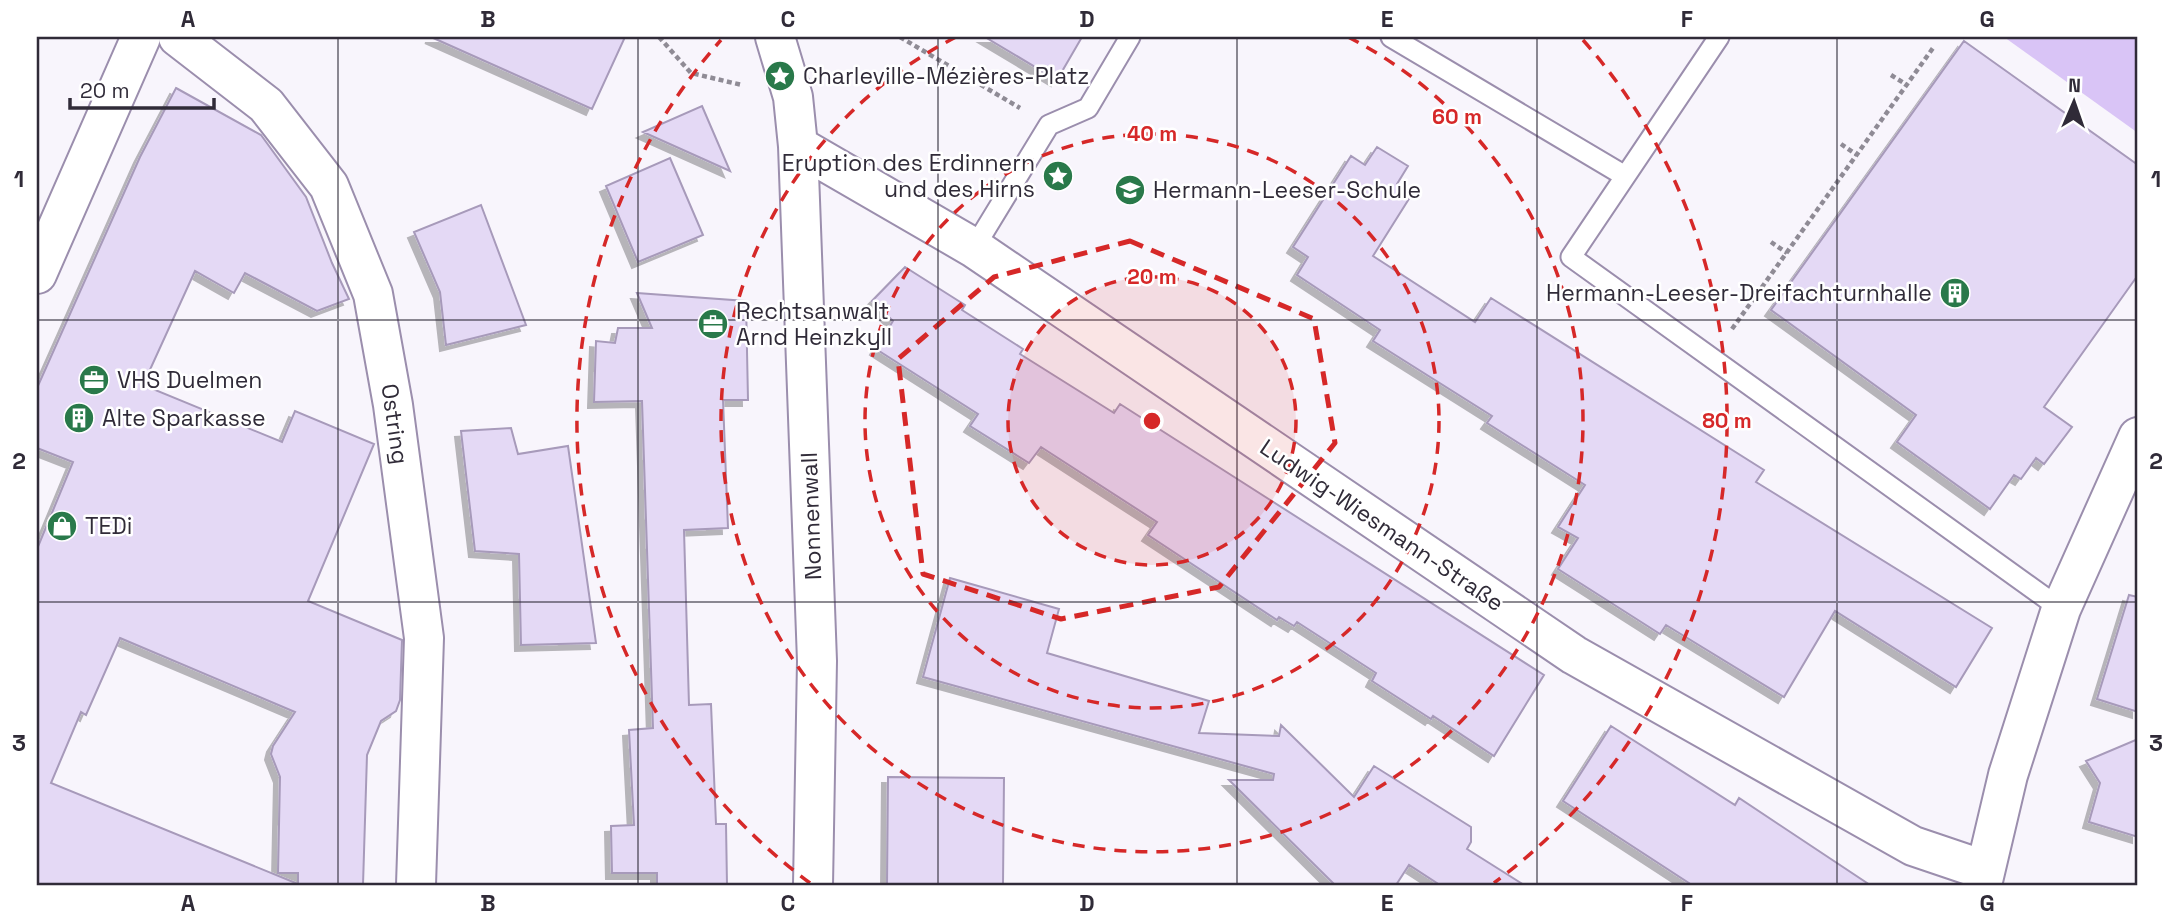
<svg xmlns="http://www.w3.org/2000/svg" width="2175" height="922" font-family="'Space Grotesk',sans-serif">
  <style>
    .green { fill: #d9c4f6 }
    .building { fill: #e4d9f5; stroke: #a79aba; stroke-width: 2; fill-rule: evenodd; filter: url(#shadow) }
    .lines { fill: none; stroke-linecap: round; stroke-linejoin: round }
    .service-casing { stroke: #9b8ead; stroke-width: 23 }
    .minor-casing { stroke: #9b8ead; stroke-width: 42 }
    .tertiary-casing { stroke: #9b8ead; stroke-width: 42 }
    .secondary-casing { stroke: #9b8ead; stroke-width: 42 }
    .path { stroke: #8f8b95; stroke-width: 4.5; stroke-dasharray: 5 3.5; stroke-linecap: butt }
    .service { stroke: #fff; stroke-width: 19 }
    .minor { stroke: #fff; stroke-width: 38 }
    .tertiary { stroke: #fff; stroke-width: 38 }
    .secondary { stroke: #fff; stroke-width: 38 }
    .marked { fill: none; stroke: #d62828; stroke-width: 5; stroke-dasharray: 14 9; stroke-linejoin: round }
    .grid { fill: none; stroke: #302b38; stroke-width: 2; stroke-opacity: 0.55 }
    .ring { fill: none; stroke: #d62828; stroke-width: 3.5; stroke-dasharray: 12 9 }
    .labels { text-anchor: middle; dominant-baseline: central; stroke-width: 5; stroke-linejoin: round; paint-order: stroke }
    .poi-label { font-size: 23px; fill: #302b38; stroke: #fff; text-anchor: start }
    .street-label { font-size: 23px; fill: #302b38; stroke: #fff }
    .centre { fill: #d62828; stroke: #fff; stroke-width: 3.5 }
    .ring-label { font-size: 21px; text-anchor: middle; font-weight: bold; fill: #d62828; stroke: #fff; stroke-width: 5; stroke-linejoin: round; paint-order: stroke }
    .neatline { fill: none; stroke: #302b38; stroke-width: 2.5 }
    .grid-label { font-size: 23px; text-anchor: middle; font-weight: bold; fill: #302b38 }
  </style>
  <defs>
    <filter id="shadow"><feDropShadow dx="-6" dy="6" stdDeviation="0" flood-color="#0004"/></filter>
  </defs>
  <rect width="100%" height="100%" fill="#f8f5fc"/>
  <path class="green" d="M2004 37H2138V133Z"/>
  <path class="building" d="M431 37H625L592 109Z
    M985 37H1082L1057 80Z
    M1964 41 2138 165V275L2044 407 2072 427 2044 464 2036 458 2021 479 2014 475 1990 509 1897 442 1916 415 1771 310Z
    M176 88 261 135 306 197 332 263 349 299 317 311 245 273 234 293 195 271 143 385 282 442 295 411 374 444 308 601 402 640 400 700 396 711 381 721 367 755 363 885H37V549L73 462 37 448V388L140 157ZM120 638 295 712 273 746 271 754 280 777 278 873H298V884L51 783 81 712 86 715Z
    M702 106 730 171 643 132Z
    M1377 147 1408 166 1397 184 1412 194 1373 256 1475 322 1491 298 1764 470 1756 482 1992 628 1956 687 1835 611 1784 697 1666 625 1660 634 1558 569 1578 538 1558 527 1585 485 1487 423 1492 416 1373 341 1380 330 1297 275 1308 257 1293 247 1351 156 1365 165Z
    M670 158 703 235 638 262 606 186Z
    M481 205 526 325 446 345 440 292 414 232Z
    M905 267 965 305 962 310 1023 349 1020 354 1114 413 1120 404 1544 675 1494 756 1433 716 1431 719 1372 681 1376 673 1297 622 1294 626 1279 617 1277 620 1148 535 1157 522 1041 447 1029 463 970 426 978 414 876 349 893 321 872 301Z
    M637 293 746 301 748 400H723L728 528 684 530 689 705 711 704 716 824H726L727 885H657V873H612L611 826 634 825 629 730 653 728 642 401 594 402 596 341 615 343 618 328H652Z
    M511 428 518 454 568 446 596 643 521 645 519 554 475 551 461 431Z
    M950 578 1059 609 1047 653 1209 701 1199 733 1279 736 1281 725 1354 797 1374 766 1471 827V842L1467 849 1524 885H1440L1409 865 1396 885H1335L1229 780H1273L1274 774 923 677Z
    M2129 595 2138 597V712L2097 699Z
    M1611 726 1735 805 1739 798 1870 885H1692L1563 801Z
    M2138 739V837L2089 822 2100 783 2086 761Z
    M888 777 1004 778 1003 885H887Z"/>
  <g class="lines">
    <g class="service-casing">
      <path id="service" d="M1391 37 1625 176
        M1719 37 1571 257 2061 609
        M974 248 1049 125 1088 108 1130 37"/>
    </g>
    <g class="minor-casing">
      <path id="minor" d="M178 37 266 105 329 186 373 294 393 405 424 638 416 885
        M775 37 793 97 798 146 817 661 813 885
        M798 146 974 248 1574 655 1913 846 1984 870"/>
    </g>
    <g class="tertiary-casing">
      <path id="tertiary" d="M1982 885 2008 775 2061 609 2138 437"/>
    </g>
    <g class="secondary-casing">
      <path id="secondary" d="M37 274 141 37"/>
    </g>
    <path class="path" d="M659 37 691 73 742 85
      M900 37 1020 108
      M1891 75 1907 85
      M1841 144 1857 155
      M1771 242 1787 253
      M1732 329 1933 48"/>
    <use href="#service" class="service"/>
    <use href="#minor" class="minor"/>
    <use href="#tertiary" class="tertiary"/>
    <use href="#secondary" class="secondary"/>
  </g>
  <path class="marked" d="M1130 241 1314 319 1335 443 1219 587 1061 619 923 574 898 359 994 277Z"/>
  <path class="grid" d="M338 37V885M638 37V885M938 37V885M1237 37V885M1537 37V885M1837 37V885M37 320H2138M37 602H2138"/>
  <circle cx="1152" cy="421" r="144" fill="#d62828" fill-opacity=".12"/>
  <g class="ring">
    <circle cx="1152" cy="421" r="144"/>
    <circle cx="1152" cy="421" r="287"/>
    <path d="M1348 37A431 431 0 1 1 956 37"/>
    <path d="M810 883A575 575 0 0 1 721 40M1583 40A575 575 0 0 1 1494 883"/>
  </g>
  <defs>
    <g id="sight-disc" transform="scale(1.575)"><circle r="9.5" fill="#29794a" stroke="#fff"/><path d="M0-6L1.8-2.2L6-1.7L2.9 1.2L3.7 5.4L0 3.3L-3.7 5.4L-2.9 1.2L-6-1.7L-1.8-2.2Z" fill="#fff"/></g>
    <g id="school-disc" transform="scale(1.575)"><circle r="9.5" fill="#29794a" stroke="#fff"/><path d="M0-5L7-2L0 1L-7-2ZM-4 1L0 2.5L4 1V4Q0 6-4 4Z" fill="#fff"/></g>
    <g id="building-disc" transform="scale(1.575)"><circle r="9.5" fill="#29794a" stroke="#fff"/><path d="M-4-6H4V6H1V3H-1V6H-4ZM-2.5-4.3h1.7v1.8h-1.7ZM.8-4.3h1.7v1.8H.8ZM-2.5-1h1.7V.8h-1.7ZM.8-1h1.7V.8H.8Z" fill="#fff"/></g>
    <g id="office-disc" transform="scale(1.575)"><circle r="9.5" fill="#29794a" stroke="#fff"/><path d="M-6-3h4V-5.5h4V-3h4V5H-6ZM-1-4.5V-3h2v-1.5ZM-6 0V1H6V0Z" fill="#fff"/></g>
    <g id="shop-disc" transform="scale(1.575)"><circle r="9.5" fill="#29794a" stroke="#fff"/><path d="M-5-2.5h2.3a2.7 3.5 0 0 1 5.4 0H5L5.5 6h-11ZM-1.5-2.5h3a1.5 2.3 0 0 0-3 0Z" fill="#fff"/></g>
  </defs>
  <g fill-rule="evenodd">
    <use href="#sight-disc" x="780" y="76"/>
    <use href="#sight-disc" x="1058" y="176"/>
    <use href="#school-disc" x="1130" y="190"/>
    <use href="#building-disc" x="1955" y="293"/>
    <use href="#office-disc" x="713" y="324"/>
    <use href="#office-disc" x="94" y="380"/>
    <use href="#building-disc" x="79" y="418"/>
    <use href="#shop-disc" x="62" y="526"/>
  </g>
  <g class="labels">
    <g class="poi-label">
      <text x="803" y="76">Charleville-Mézières-Platz</text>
      <text x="1035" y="163" text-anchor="end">Eruption des Erdinnern<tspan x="1035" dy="26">und des Hirns</tspan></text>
      <text x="1153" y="190">Hermann-Leeser-Schule</text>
      <text x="1932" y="293" text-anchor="end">Hermann-Leeser-Dreifachturnhalle</text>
      <text x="736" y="311">Rechtsanwalt<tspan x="736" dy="26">Arnd Heinzkyll</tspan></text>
      <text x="117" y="380">VHS Duelmen</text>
      <text x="102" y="418">Alte Sparkasse</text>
      <text x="85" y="526">TEDi</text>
    </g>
    <g class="street-label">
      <text transform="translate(395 424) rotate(82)">Ostring</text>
      <text transform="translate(811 516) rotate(-92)">Nonnenwall</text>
      <text transform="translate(1382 525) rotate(34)">Ludwig-Wiesmann-Straße</text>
    </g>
  </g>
  <circle cx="1152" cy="421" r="10" class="centre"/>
  <g class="ring-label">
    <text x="1457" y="124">60 m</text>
    <text x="1152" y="141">40 m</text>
    <text x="1152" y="284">20 m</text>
    <text x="1727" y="428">80 m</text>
  </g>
  <rect width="2175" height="922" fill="none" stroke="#ffffff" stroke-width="77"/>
  <g transform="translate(2074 102) rotate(2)" stroke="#ffffff" stroke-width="5" paint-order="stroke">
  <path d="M0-5L12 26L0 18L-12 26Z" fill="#302b38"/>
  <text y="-10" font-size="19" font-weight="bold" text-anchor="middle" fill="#302b38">N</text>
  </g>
  <path d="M70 98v10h144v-10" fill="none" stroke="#302b38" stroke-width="3.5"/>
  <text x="80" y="98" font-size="21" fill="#302b38" stroke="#ffffff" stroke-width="5" paint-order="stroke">20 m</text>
  <rect x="38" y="38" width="2098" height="846" class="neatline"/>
  <g class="grid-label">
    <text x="188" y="27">A</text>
    <text x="488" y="27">B</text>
    <text x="788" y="27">C</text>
    <text x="1087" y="27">D</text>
    <text x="1387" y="27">E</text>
    <text x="1687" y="27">F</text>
    <text x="1987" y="27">G</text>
    <text x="19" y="187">1</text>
    <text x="2156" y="187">1</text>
    <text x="19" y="469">2</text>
    <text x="2156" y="469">2</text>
    <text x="19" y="751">3</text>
    <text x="2156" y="751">3</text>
    <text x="188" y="911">A</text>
    <text x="488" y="911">B</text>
    <text x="788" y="911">C</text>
    <text x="1087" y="911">D</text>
    <text x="1387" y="911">E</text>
    <text x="1687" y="911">F</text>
    <text x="1987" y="911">G</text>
  </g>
</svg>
